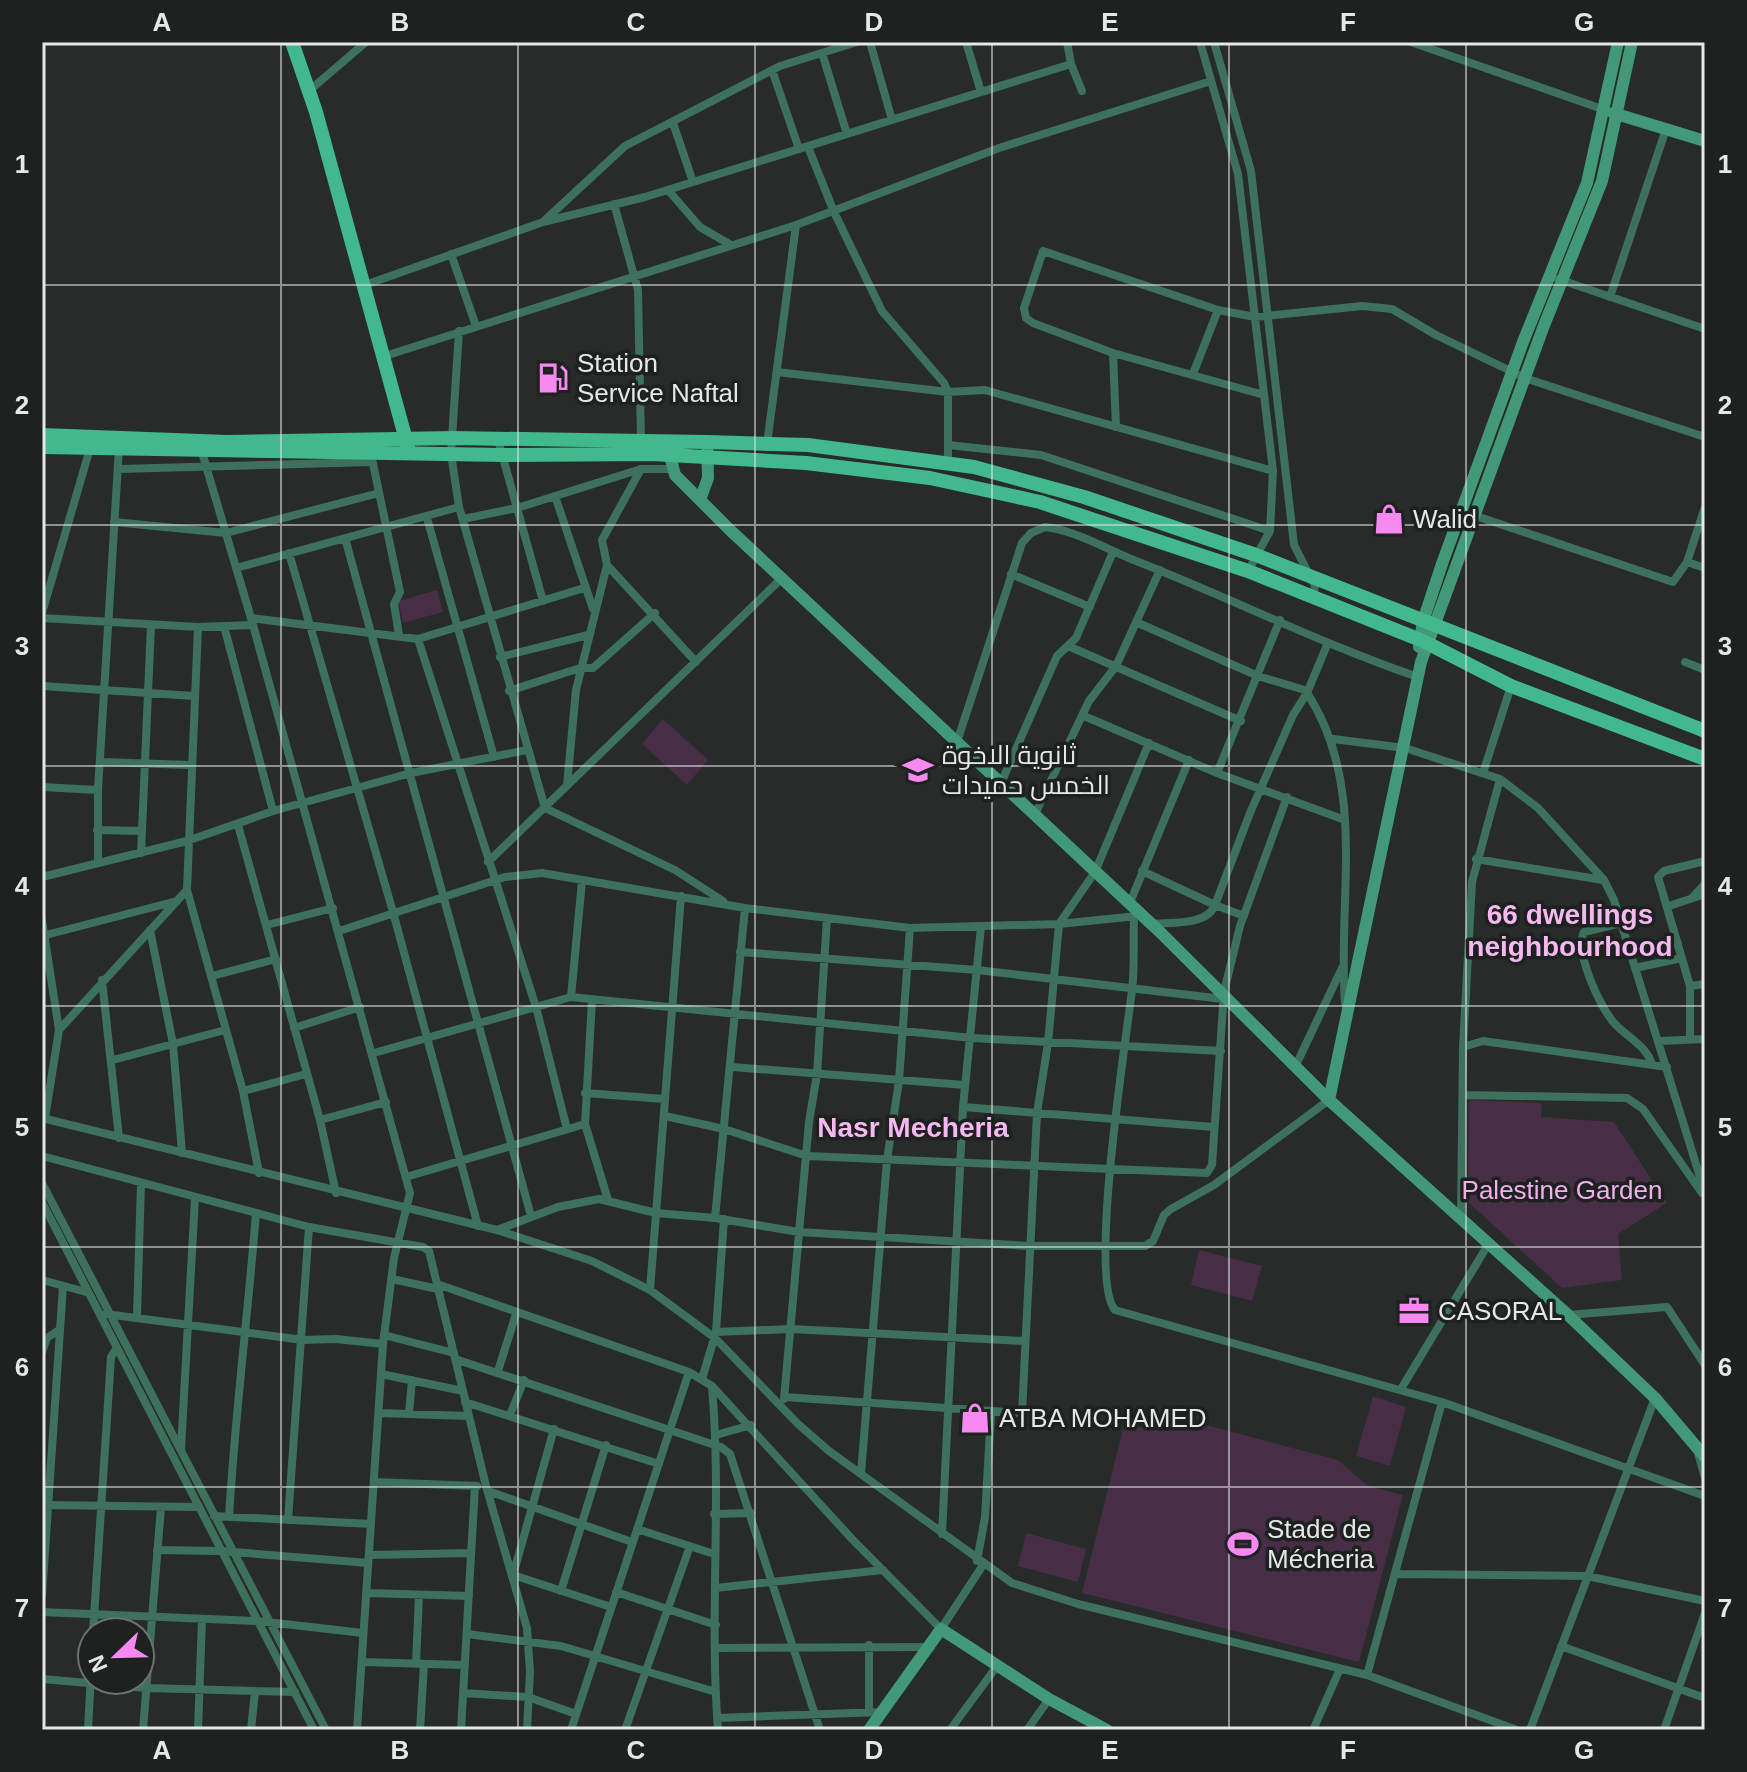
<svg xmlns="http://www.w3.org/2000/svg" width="1747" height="1772" font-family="Arial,Cairo,sans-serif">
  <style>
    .green { fill: #472d45 }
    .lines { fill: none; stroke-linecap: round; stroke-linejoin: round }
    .street { stroke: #3e715d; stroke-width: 8 }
    .secondary { stroke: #429979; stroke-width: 12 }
    .primary { stroke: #41b88e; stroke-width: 14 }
    .grid { fill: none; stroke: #e5e8e7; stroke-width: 2; stroke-opacity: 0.55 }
    .labels { text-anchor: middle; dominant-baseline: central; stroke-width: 7; stroke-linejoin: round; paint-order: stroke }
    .poi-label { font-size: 26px; fill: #e5e8e7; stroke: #1d211f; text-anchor: start }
    .park-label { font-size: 26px; fill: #f3aeee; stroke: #1d211f }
    .neighbourhood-label { font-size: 28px; font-weight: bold; fill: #f5b8f0; stroke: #1d211f }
    .neatline { fill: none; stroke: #e5e8e7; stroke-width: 3 }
    .grid-label { font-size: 26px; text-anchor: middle; font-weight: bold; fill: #e5e8e7 }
  </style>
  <rect width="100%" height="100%" fill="#272b29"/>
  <path class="green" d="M437 590 443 612 403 623 398 601Z
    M663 719 708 760 687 785 642 744Z
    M1469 1100 1542 1103 1541 1117 1614 1122 1667 1203 1618 1234 1622 1280 1562 1288 1468 1202Z
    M1199 1250 1262 1266 1252 1301 1191 1285Z
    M1373 1396 1406 1407 1390 1466 1356 1456Z
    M1124 1425 1163 1431 1210 1426 1338 1460 1368 1486 1403 1495 1359 1662 1082 1593Z
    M1026 1533 1086 1549 1078 1582 1018 1566Z"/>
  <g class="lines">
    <path class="street" d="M870 42 892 120
      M966 42 981 92
      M1200 42 1238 174 1273 471 1270 531 1248 571
      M1214 42 1251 171 1294 545 1315 586 1313 597
      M1411 42 1605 110
      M822 53 847 134
      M1071 64 1082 91
      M772 70 799 149
      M310 90 366 42
      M673 123 693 182
      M808 147 834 212 882 311 944 383 948 392V463
      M668 190 700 227 731 245
      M614 204 638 290 641 441
      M544 221 625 146 780 66 857 42
      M451 254 476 326
      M1558 279 1705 329
      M365 285 543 222 645 197 1071 64 1067 42
      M1610 297 1666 129
      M459 331 451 454 459 507 545 808 675 870 723 901
      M1113 353 1116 427
      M385 356 796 225 999 148 1211 81
      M777 372 948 392 985 390 1273 471
      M1193 374 1218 310
      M1264 395 1113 353 1033 323 1026 318 1024 308 1043 251 1218 310 1255 317 1362 306 1392 309 1436 335 1525 378 1705 437
      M498 440 543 601
      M767 444 796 225
      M948 445 1041 455 1270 531
      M201 449 253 625 410 1193 394 1258 383 1344 357 1730
      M372 459 400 592 394 604 399 635
      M118 469 372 462
      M555 496 593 609
      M1470 514 1673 582 1687 562 1705 507
      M427 518 494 757
      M463 519 517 508 641 469H671
      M114 522 226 533 379 493
      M345 538 531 1216
      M289 553 393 912 478 1226
      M1687 562 1705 568
      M607 565 696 662
      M236 568 459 507
      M1011 574 1090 607
      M42 613 91 445
      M42 618 198 627 253 625
      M251 618 418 639 584 588
      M1136 622 1258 676 1308 691
      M224 626 273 811
      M418 639 536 1007 567 1129
      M1327 645 1307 693C1368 786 1337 899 1345 1004
      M1068 646 1241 721
      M500 657 588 635
      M1685 662 1705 670
      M42 686 194 696
      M509 691 580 668H593L655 613
      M1084 716 1217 773 1345 820
      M1333 739 1405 748 1500 779 1538 808 1604 880 1614 900 1705 1193
      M957 742 1022 543 1031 533 1045 527C1075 530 1108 550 1136 561 1231 598 1321 644 1418 677
      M100 762 191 765
      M1217 773 1280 620
      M1483 773 1511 686
      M1001 783 1057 656 1076 638 1113 552
      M567 785 576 690 607 565 602 540 641 469
      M42 787 98 790
      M1035 814 1089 701 1116 666 1160 570
      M238 825 320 1120 336 1193
      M97 830 142 831
      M141 853 151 625
      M1476 859 1603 880
      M488 862 783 577
      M98 863V790L119 448
      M1142 871 1215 905C1207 926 1171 922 1151 924
      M42 877 187 841 273 811 411 773 527 750
      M187 890 243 1091 259 1173
      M1692 898 1705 884
      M1129 905 1189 760
      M1669 906 1705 894
      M1244 916 1215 905 1250 813 1293 715 1307 693
      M1134 917C1133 941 1135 966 1132 990 1126 1041 1088 1279 1115 1310L1442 1402 1705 1496
      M42 920 59 1030
      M1621 923 1584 932C1574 951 1600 1008 1615 1024 1627 1037 1648 1047 1652 1065
      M267 925 333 908
      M150 930 173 1044 182 1153
      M339 931 505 877 542 873 745 908 910 928 1059 924 1137 916
      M42 936 177 901
      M740 952 977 970 1223 999
      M1631 953 1678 943
      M1635 968 1682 958
      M212 976 276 959
      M102 980 119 1138
      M1690 986 1705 984
      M571 997 582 881
      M592 1000 585 1124 608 1200
      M294 1028 360 1007
      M1690 1038V986L1658 877 1664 871 1705 861
      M1659 1041 1705 1039
      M1463 1047 1472 882 1500 779
      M374 1053 571 997 972 1038 1221 1051
      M113 1060 225 1030
      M1296 1065 1342 968
      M732 1067 965 1085
      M243 1091 306 1074
      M585 1093 664 1099
      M1464 1095 1627 1098 1643 1109 1702 1193
      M963 1107 1214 1127
      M665 1116 724 1129 807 1156 1207 1173 1212 1165 1224 992 1240 926 1287 797
      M42 1118 497 1230 592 1261 650 1290 715 1338 798 1424 829 1451 1012 1583 1078 1604 1367 1675 1517 1730
      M45 1118 59 1030 187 890 198 627
      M320 1120 386 1102
      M42 1156 309 1227 423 1247 429 1251 486 1486 527 1628 530 1672 527 1730
      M406 1177 585 1124
      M42 1183 326 1730
      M42 1202 314 1730
      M715 1218 745 908
      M1461 1218 1463 1047 1483 1041 1667 1067
      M497 1230 558 1207 599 1199 656 1213 715 1218 799 1232 1029 1246H1145L1153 1241 1164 1215 1171 1209 1214 1185 1329 1100
      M392 1279 438 1289
      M42 1280 86 1292
      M437 1284 689 1372 712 1386 852 1539 941 1629 983 1565
      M650 1290 681 896
      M106 1314 303 1340 336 1339 383 1344
      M1568 1315 1667 1307 1705 1365
      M137 1316 141 1183
      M716 1332 791 1329 1024 1341
      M384 1335 454 1353
      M42 1352 47 1338 59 1330
      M455 1359 721 1447 730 1454 820 1730
      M498 1371 516 1314
      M381 1374 463 1391
      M702 1379 716 1332 724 1219
      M712 1387C722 1501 709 1616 718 1730
      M1401 1389 1489 1243
      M784 1397 1022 1413 1037 1113 1048 1043 1059 924 1095 872 1149 743
      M784 1399 809 1122 817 1074 827 918
      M465 1402 659 1464
      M379 1413 469 1416
      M409 1414 412 1380
      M510 1415 524 1380
      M554 1429 513 1575 611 1607
      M716 1435 751 1425
      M181 1449 195 1198
      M1698 1453 1705 1478
      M861 1473 887 1160 899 1081 910 928
      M374 1482 477 1486
      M488 1491 632 1542
      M43 1505 199 1507
      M714 1514 751 1513
      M214 1516 371 1524
      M229 1517C235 1415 248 1314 256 1213
      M288 1520 309 1227
      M637 1529 714 1554
      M942 1534 963 1107 981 927
      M157 1550 221 1551 368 1563
      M369 1555 471 1553
      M977 1561 985 1517 991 1413
      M1397 1574 1587 1576 1705 1601
      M715 1588 883 1570
      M561 1591 606 1445
      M616 1592 716 1625
      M366 1593 469 1596
      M42 1596 63 1286
      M42 1612 258 1621 363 1633
      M93 1632 111 1357 116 1349
      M467 1634 561 1646 716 1692
      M869 1645V1713
      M1561 1646 1705 1698
      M715 1648 931 1647
      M362 1662 465 1665
      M416 1664 419 1595
      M1367 1675 1442 1402
      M42 1679 146 1688 295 1692
      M463 1693 528 1697 576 1714
      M717 1718 882 1712
      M88 1730 92 1655
      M143 1730 161 1507
      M198 1730 202 1619
      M251 1730 255 1691
      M420 1730 424 1664
      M461 1730 475 1486
      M571 1730 689 1372
      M625 1730 690 1546
      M950 1730 997 1666
      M1027 1730 1049 1699
      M1313 1730 1340 1669
      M1530 1730 1655 1398
      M1664 1730 1705 1613"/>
    <path class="secondary" d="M1613 113 1705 141
      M668 448 675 475 730 530 1159 931 1329 1100 1568 1315 1655 1398 1705 1457
      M700 500 708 478 707 442
      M1419 647 1423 621 1443 561 1523 342 1587 183 1618 42
      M1329 1100 1421 662 1543 328 1602 181 1632 42
      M869 1730 941 1629 1049 1699 1107 1730"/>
    <path class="primary" d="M292 42 316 112 408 447
      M42 435 227 442 453 438 707 442 808 445 974 467 1084 497 1256 555 1705 731
      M42 447 503 455 653 454 806 463 930 478 1040 502 1248 571 1423 641 1511 686 1705 759"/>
  </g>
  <path class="grid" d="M281 42V1730M518 42V1730M755 42V1730M992 42V1730M1229 42V1730M1466 42V1730M42 285H1705M42 525H1705M42 766H1705M42 1006H1705M42 1247H1705M42 1487H1705"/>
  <defs>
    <g id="fuel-bare" transform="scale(2.4)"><path d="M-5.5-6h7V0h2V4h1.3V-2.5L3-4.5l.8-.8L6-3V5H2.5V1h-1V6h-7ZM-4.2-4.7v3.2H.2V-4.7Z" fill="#f589ef" stroke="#1d211f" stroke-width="2.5" paint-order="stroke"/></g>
    <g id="shop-bare" transform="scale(2.4)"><path d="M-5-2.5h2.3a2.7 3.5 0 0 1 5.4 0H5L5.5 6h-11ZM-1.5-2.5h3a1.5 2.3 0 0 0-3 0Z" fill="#f589ef" stroke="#1d211f" stroke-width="2.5" paint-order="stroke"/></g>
    <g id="school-bare" transform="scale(2.4)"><path d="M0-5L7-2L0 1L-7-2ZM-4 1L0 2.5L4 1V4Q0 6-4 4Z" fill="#f589ef" stroke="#1d211f" stroke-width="2.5" paint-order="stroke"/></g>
    <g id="office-bare" transform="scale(2.4)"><path d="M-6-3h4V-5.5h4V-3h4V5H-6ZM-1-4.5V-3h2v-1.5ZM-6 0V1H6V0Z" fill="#f589ef" stroke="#1d211f" stroke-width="2.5" paint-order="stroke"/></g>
    <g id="stadium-bare" transform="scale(2.4)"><path d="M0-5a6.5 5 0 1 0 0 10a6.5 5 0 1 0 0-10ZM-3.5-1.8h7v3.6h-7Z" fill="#f589ef" stroke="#1d211f" stroke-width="2.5" paint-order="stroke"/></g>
  </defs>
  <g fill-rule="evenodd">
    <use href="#fuel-bare" x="553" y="378"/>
    <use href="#shop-bare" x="1389" y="519"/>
    <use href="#school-bare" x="918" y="770"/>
    <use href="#office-bare" x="1414" y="1311"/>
    <use href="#shop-bare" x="975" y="1418"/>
    <use href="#stadium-bare" x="1243" y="1544"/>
  </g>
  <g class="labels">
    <g class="poi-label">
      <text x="577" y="363">Station<tspan x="577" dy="30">Service Naftal</tspan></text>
      <text x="1413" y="519">Walid</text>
      <text x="942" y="755">ثانوية الاخوة<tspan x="942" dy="30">الخمس حميدات</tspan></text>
      <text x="1438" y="1311">CASORAL</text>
      <text x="999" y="1418">ATBA MOHAMED</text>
      <text x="1267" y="1529">Stade de<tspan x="1267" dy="30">Mécheria</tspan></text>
    </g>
    <g class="park-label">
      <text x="1562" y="1190">Palestine Garden</text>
    </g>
    <g class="neighbourhood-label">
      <text x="1570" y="914">66 dwellings<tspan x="1570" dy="32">neighbourhood</tspan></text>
      <text x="913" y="1127">Nasr Mecheria</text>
    </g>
  </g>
  <rect width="1747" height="1772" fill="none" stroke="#1d211f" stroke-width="88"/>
  <g transform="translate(116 1656) rotate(247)"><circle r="38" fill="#1d211f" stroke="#6d716f" stroke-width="2"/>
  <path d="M0-6L14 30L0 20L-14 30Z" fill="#f589ef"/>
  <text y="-12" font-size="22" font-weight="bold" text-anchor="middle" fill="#e5e8e7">N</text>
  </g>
  <rect x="44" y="44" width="1659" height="1684" class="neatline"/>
  <g class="grid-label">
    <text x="162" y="31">A</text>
    <text x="400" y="31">B</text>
    <text x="636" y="31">C</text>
    <text x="874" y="31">D</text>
    <text x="1110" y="31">E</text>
    <text x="1348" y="31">F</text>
    <text x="1584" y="31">G</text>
    <text x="22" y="173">1</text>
    <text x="1725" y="173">1</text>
    <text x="22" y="414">2</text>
    <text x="1725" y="414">2</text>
    <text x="22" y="655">3</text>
    <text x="1725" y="655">3</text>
    <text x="22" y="895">4</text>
    <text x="1725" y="895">4</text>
    <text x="22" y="1136">5</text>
    <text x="1725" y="1136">5</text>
    <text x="22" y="1376">6</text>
    <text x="1725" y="1376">6</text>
    <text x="22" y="1617">7</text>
    <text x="1725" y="1617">7</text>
    <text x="162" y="1759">A</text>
    <text x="400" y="1759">B</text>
    <text x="636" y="1759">C</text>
    <text x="874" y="1759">D</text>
    <text x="1110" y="1759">E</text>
    <text x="1348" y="1759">F</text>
    <text x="1584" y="1759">G</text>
  </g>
</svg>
